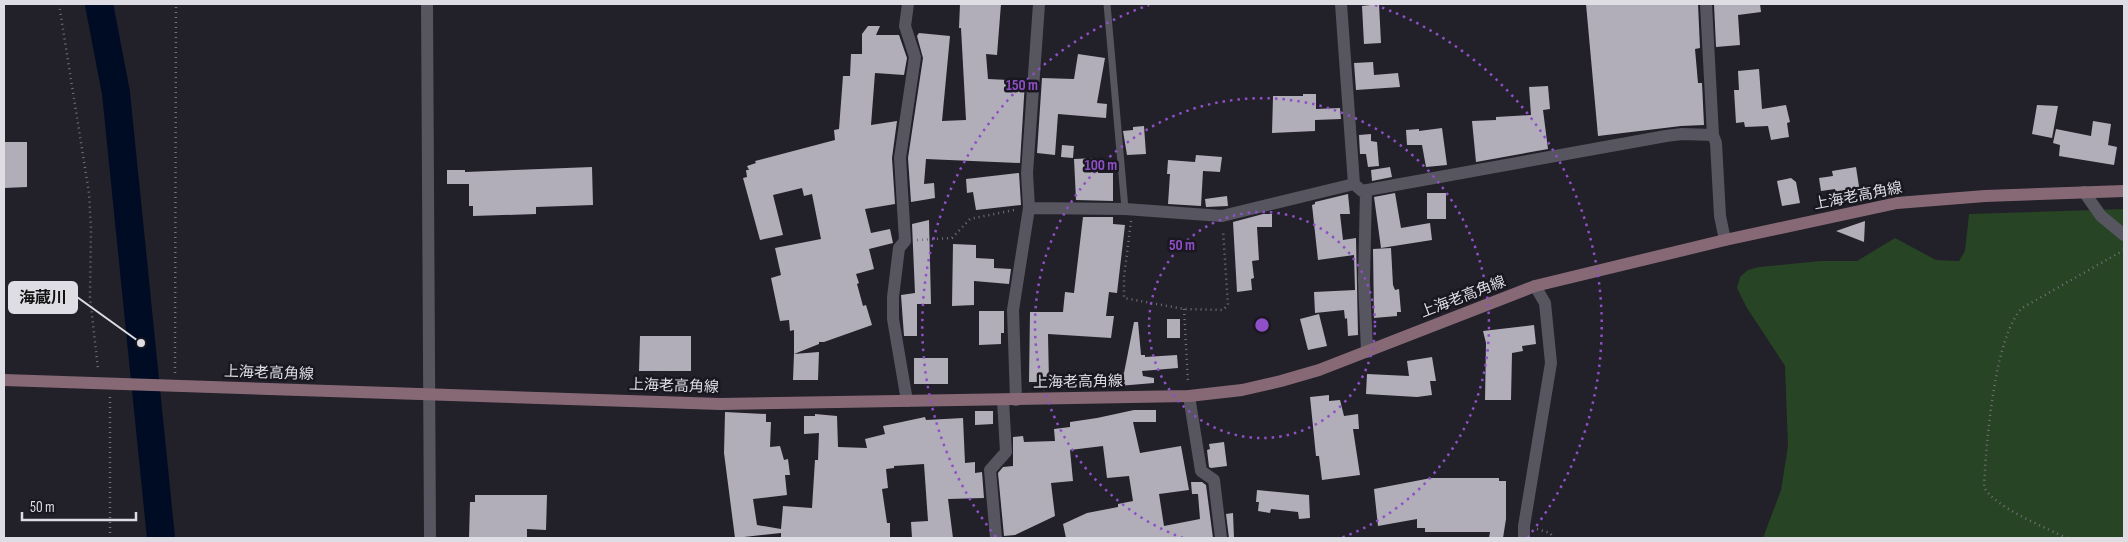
<svg xmlns="http://www.w3.org/2000/svg" width="2128" height="542" font-family="'Sofia Sans Condensed','Noto Sans JP',sans-serif">
  <style>
    .green { fill: #274424 }
    .lines { fill: none; stroke-linecap: round; stroke-linejoin: round }
    .river { stroke: #000c24; stroke-width: 28 }
    .building { fill: #b1aeba }
    .path { stroke: #737179; stroke-width: 2.5; stroke-dasharray: 1 4; stroke-linecap: butt }
    .service { stroke: #57555f; stroke-width: 7 }
    .minor { stroke: #57555f; stroke-width: 12 }
    .secondary { stroke: #866975; stroke-width: 12 }
    .ring { fill: none; stroke: #8f4fc6; stroke-width: 2.5; stroke-dasharray: 2.5 5 }
    .labels { text-anchor: middle; dominant-baseline: central; stroke-width: 5; stroke-linejoin: round; paint-order: stroke }
    .street-label { font-size: 15px; fill: #dedde3; stroke: #19171f }
    .centre { fill: #8f4fc6; stroke: #19171f; stroke-width: 2.5 }
    .ring-label { font-size: 15px; text-anchor: middle; font-weight: bold; fill: #8f4fc6; stroke: #19171f; stroke-width: 5; stroke-linejoin: round; paint-order: stroke }
    .leader { fill: none; stroke: #dedde3; stroke-width: 2 }
    .callout-dot { fill: #dedde3; stroke: #19171f; stroke-width: 2 }
    .callout { fill: #dedde3; stroke: #dedde3; stroke-width: 2 }
    .callout-label { font-size: 16px; text-anchor: middle; font-weight: bold; fill: #111 }
  </style>
  <rect width="100%" height="100%" fill="#222029"/>
  <path class="green" d="M2124 209V538H1763L1781 490 1788 446 1785 366 1747 308 1737 288 1740 277 1748 270 1759 267 1820 261H1857L1895 238 1936 260 1959 261 1965 251 1969 214Z"/>
  <g class="lines">
    <path class="river" d="M99 4 116 93 161 538"/>
  </g>
  <path class="building" d="M960 4H1001L997 55 986 54 988 79 1025 81 1020 163 926 159 924 184 934 183 935 198 911 202 908 158 923 58 917 36 919 33 950 36 942 121 966 120 961 28H959Z
    M1379 4 1381 43 1364 44 1362 6Z
    M1586 4H1698L1700 48 1695 49 1698 83H1702L1704 125 1681 126 1598 136Z
    M1714 4H1760L1761 12 1738 15 1740 45 1716 47Z
    M868 26H880L876 35H899L907 58 904 75 875 73 871 125 897 121 892 158 895 204 865 209 871 233 890 229 893 243 869 249 874 269 856 274 859 283 857 284 863 306 866 305 872 325 824 342H819V344L794 354V330L790 331 789 320 780 321 771 278 781 275 775 248 821 239 812 194 804 196 802 188 773 195 783 235 760 240 743 178 747 177 746 170H749L747 166 756 163 755 161 835 140 834 130 839 129 843 76H850L851 54H862V34Z
    M1078 54 1105 58 1097 103 1107 104 1106 118 1058 114 1055 155 1037 153 1042 78 1074 79Z
    M1373 62 1374 75 1398 73 1400 87 1356 90 1354 63Z
    M1759 69 1762 109 1786 105 1790 122 1787 123 1789 137 1771 140 1768 126 1745 127 1744 122 1736 123 1734 90H1739L1738 71Z
    M1548 86 1550 109 1543 110 1548 149 1476 162 1472 121 1496 120V117L1531 115 1529 87Z
    M1303 94H1316V109L1340 108 1341 119 1315 120V131L1272 133 1273 96H1303Z
    M2037 105 2058 106 2052 138 2032 134Z
    M2093 121 2111 124 2108 145 2117 147 2114 165 2059 156 2060 145 2053 143 2056 129 2091 136Z
    M1144 126 1146 154 1127 155 1123 131 1133 130V127Z
    M1442 128 1447 165 1426 167 1422 145H1407L1406 130 1419 129V131Z
    M1371 134V141L1377 142 1379 166 1368 167 1366 154H1360L1359 135Z
    M4 142H27V187L4 188Z
    M1062 145 1074 146 1073 158 1061 157Z
    M1196 155 1222 157 1220 172 1203 171 1201 206 1168 204 1170 174H1167L1168 160 1195 162Z
    M1097 158 1098 173H1113V201L1076 200 1074 159Z
    M592 167 593 205 536 207V214L473 216V206H469V184H447V170H465V172Z
    M1390 167 1392 177 1372 181 1371 170Z
    M1856 167 1860 193 1836 197 1835 189 1821 191 1819 178 1833 176 1832 171Z
    M1019 173 1021 205 976 210 973 192 967 193 966 179Z
    M1791 178 1796 182 1800 203 1782 206 1777 181Z
    M1395 193 1401 228 1430 223 1432 240 1381 248 1374 197Z
    M1427 193H1446V219H1427Z
    M1348 194 1350 214H1340L1343 240 1356 238 1358 335 1348 336 1347 318 1345 319 1344 310 1315 313 1314 292 1355 290 1354 255 1318 260 1312 205 1315 204V202Z
    M1227 196 1228 206 1206 207 1205 199Z
    M1263 214H1272V227H1257L1259 260 1252 261 1254 278 1251 279 1252 290 1237 292 1233 222Z
    M1083 217H1113V224L1125 225 1117 293 1109 292 1106 316H1114L1111 338 1048 334 1049 382H1029L1030 312H1063L1065 292 1074 293Z
    M929 220 931 304H917V336H904L901 295 915 293 912 224Z
    M1865 221 1864 242 1836 231Z
    M953 244 976 245V258L994 259V268L1011 269 1009 284 974 281V305L952 306Z
    M1391 248 1393 285 1395 290 1399 289 1401 312H1397V316L1374 318 1373 249Z
    M979 311H1004V333H1001V344L979 345Z
    M1319 314 1327 346 1308 350 1300 319Z
    M1167 319H1180V338H1167Z
    M1134 322H1138L1141 355H1145V357L1177 355 1178 368 1142 371 1143 376 1154 378V383L1118 386 1117 372 1124 373Z
    M1534 325 1536 344 1522 346 1523 351 1512 353 1511 400H1485L1486 343 1483 331Z
    M640 336H691V371H639Z
    M819 352 818 380H793L794 354Z
    M1432 357 1436 381H1430L1432 395 1417 397 1366 394 1367 374 1409 376 1407 361Z
    M914 358H948V384H914Z
    M1329 395V401L1340 400 1344 416 1358 414 1359 429H1353L1360 475 1322 480 1319 456H1316L1310 397Z
    M1134 410H1156V422H1133L1140 453 1181 446 1189 490 1159 494 1164 526 1200 519 1198 494H1192L1191 482H1202L1206 485 1213 538H1066L1063 524 1087 513 1118 507V504L1133 501 1129 476 1107 478 1103 446 1070 450 1073 481 1051 483 1055 516 1015 535 1004 536 998 473 1003 467 1013 466V437L1023 436 1024 442 1055 441 1054 429 1070 427V422L1097 418Z
    M975 411H993V424L975 425Z
    M725 412 766 414V422H771L770 447 780 446 784 460 788 459 790 475H785L787 495 753 499 757 525 781 529 783 506 812 508 815 460H818L819 433 804 434V416H815V414L837 416 838 447 867 448 865 439 885 434 883 426 925 417 926 420 963 418 965 463 975 462V473L982 472 984 498 948 499 953 538H912L911 522 928 521 924 464 894 466V468L886 469 888 488 882 489 887 523H890V538H781V533L735 538 724 453Z
    M1224 442 1227 466 1211 468 1209 467 1207 450 1210 449 1209 444Z
    M1431 478H1499V481H1506V519L1503 538H1489L1490 532H1425V528H1417V519L1378 526 1374 489Z
    M1257 490 1309 495 1310 518 1299 519 1298 512 1271 509 1270 513 1258 511 1259 502H1256Z
    M475 495H547L546 530 527 529V538H469L470 502H475Z
    M1233 513 1234 538H1229L1226 514Z"/>
  <g class="lines">
    <path class="path" d="M59 4 89 193 91 229 90 297 98 369
      M1131 221 1124 277V298L1184 309 1223 310 1228 305 1223 230
      M917 240 952 238 970 219 1014 210
      M1184 309 1188 382
      M175 373 176 4
      M110 397V538
      M1537 529 1550 533 1554 538
      M2067 538C2046 528 1994 507 1984 487 1986 446 1994 337 2022 308L2124 250"/>
    <path class="service" d="M1107 4 1125 209"/>
    <path class="minor" d="M427 4 430 538
      M1341 4 1354 184 1362 191 1666 136 1682 134 1713 135
      M1706 4 1713 135 1716 143 1720 216 1725 240
      M1366 191 1364 281 1367 352
      M2084 192 2101 216 2124 235
      M1029 208 1125 209 1222 216 1354 184
      M1189 396 1201 471 1214 480 1221 538
      M1016 400 1013 310 1029 208 1027 173 1039 4
      M907 401 893 319V297L899 248 905 241 900 158 915 57 905 26 908 4
      M996 538 990 470 1006 452 1003 400
      M1524 538V526L1551 363 1545 303 1535 286"/>
    <path class="secondary" d="M4 380 720 404 1189 396 1242 390 1281 381 1319 370 1535 286 1725 240 1897 203 1985 196 2124 191"/>
  </g>
  <g class="ring">
    <circle cx="1262" cy="325" r="113"/>
    <path d="M1183 538A227 227 0 1 1 1341 538"/>
    <path d="M996 537A340 340 0 0 1 1149 5M1375 5A340 340 0 0 1 1528 537"/>
  </g>
  <g class="labels">
    <g class="street-label">
      <text transform="translate(1858 196) rotate(-11)">上海老高角線</text>
      <text transform="translate(1463 297) rotate(-21)">上海老高角線</text>
      <text transform="translate(269 373) rotate(2)">上海老高角線</text>
      <text transform="translate(1078 382) rotate(-1)">上海老高角線</text>
      <text transform="translate(674 386) rotate(2)">上海老高角線</text>
    </g>
  </g>
  <circle cx="1262" cy="325" r="8" class="centre"/>
  <g class="ring-label">
    <text x="1022" y="90">150 m</text>
    <text x="1101" y="170">100 m</text>
    <text x="1182" y="250">50 m</text>
  </g>
  <path class="leader" d="M141 343L77 297"/>
  <circle class="callout-dot" cx="141" cy="343" r="5"/>
  <rect class="callout" x="9" y="282" width="68" height="31" rx="5"/>
  <g class="callout-label">
    <text x="43" y="303">海蔵川</text>
  </g>
  <rect width="2128" height="542" fill="none" stroke="#dedde3" stroke-width="10"/>
  <path d="M22 512v8h114v-8" fill="none" stroke="#dedde3" stroke-width="2.5"/>
  <text x="30" y="512" font-size="15" fill="#dedde3" stroke="#19171f" stroke-width="4" paint-order="stroke">50 m</text>
</svg>
